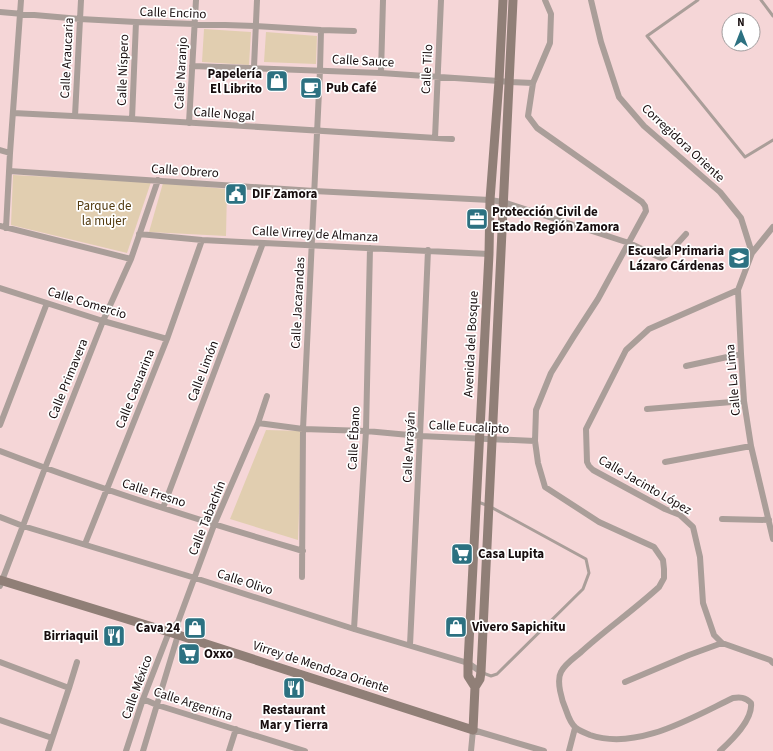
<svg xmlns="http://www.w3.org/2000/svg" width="773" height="751" font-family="'Source Sans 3',sans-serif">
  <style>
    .green { fill: #e1ceb0 }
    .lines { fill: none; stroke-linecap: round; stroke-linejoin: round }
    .lane { stroke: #aa9e99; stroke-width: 3 }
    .street { stroke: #aa9e99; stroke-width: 6 }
    .secondary { stroke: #907f77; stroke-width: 9 }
    .labels { text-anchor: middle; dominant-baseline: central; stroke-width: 3.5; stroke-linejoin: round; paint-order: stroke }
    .street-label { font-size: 13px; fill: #170d0e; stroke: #fff }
    .poi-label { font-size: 13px; font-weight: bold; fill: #170d0e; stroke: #fff; text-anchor: start }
    .park-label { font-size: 13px; fill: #533b10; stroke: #fff }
  </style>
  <rect width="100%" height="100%" fill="#f5d6d7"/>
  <path class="green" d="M204 29 251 32 249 65 202 62Z
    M266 32 317 36 316 64 264 62Z
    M13 175 151 182 127 253 11 225Z
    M163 183 227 189 226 236 149 232Z
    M266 430 302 431 298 540 230 519Z"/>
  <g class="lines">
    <path class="lane" d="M698 0 647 36 745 157 773 140
      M761 0 773 16
      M478 502 489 506 586 559 589 573 583 589 497 674 491 676 483 673"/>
    <path class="street" d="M545 0 551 14 550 43 533 83 528 116 537 128 642 202 645 206 646 211 598 299 574 336 551 373 536 410 535 441 538 463 545 487 599 522 654 547 663 560 664 569V578L659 587C634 610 605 630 580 653 574 658 565 664 561 672 556 681 562 701 566 710 568 716 571 724 576 728 580 731 585 733 590 735 637 751 691 718 733 698 740 697 745 697 751 703 753 720 732 740 720 751
      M591 0 601 42 619 97 644 126 720 192 741 218 752 253
      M0 12 80 19 136 22 255 26 321 30 354 31
      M192 66 381 73 499 81 510 82 533 83
      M254 67 257 0
      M381 73 383 0
      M13 113 132 119 452 139
      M75 116 81 0
      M132 119 136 22
      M189 123 196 0
      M435 138 441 0
      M0 150 10 153
      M9 171 314 191 490 200 503 202 629 243 661 258 668 254 686 234
      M0 226 131 259
      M773 227 752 253 738 290 741 354 744 401 751 446 773 539
      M6 228 10 153 21 0
      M139 234 202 240 489 254
      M0 288 103 321 167 339
      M738 290 649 329 626 350 586 429 587 462 589 466 593 470 665 509 680 515 693 527 700 557 703 603 714 635 722 643 770 660 773 663
      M686 366 741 354
      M647 409 744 401
      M258 423 303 429 366 431 420 436 535 441
      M0 425 47 303
      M0 451C99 489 201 521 303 551
      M665 462 751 446
      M163 508 263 243
      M0 517 23 526 195 578 354 629 468 663 481 672
      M722 519 769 520
      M85 544 167 339 202 240
      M302 577 303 429 320 70 321 30
      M0 586 45 468 103 321 131 259 158 180
      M354 629 366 431 370 248
      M410 645 420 436 428 250
      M0 662 69 688
      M625 682 689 655 722 643
      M143 699 157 705 305 751
      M0 720 52 738
      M48 751 69 688 77 662
      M126 751 143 699 169 632 178 622
      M143 751 178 635V622L214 525 258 423 267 396
      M229 751 236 729
      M471 751 473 730 544 751
      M569 751 575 728"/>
    <path class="secondary" d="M0 580 169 632 473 730 475 687 480 679 481 672 513 0
      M475 687 468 676V663L489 254 490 200 499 81 503 0"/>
  </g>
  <defs>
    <g id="shop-square" transform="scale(1.15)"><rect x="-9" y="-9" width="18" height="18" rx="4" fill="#2c7181" stroke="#fff"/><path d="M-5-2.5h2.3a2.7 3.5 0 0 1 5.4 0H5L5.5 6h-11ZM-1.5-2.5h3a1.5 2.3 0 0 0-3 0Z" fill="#fff"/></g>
    <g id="cafe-square" transform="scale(1.15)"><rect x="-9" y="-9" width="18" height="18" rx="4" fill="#2c7181" stroke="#fff"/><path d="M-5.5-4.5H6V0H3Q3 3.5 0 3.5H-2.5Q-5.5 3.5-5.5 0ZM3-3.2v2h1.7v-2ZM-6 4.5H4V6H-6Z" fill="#fff"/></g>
    <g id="civic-square" transform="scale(1.15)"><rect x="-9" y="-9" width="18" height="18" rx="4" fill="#2c7181" stroke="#fff"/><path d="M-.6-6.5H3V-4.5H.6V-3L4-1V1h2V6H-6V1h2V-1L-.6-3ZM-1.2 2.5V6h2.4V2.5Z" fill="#fff"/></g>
    <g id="office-square" transform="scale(1.15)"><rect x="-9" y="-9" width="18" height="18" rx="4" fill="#2c7181" stroke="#fff"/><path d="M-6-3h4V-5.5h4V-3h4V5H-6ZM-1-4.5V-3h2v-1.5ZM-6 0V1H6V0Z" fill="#fff"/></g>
    <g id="school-square" transform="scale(1.15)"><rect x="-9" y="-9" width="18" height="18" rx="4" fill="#2c7181" stroke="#fff"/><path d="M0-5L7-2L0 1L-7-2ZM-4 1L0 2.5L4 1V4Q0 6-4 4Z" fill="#fff"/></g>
    <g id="supermarket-square" transform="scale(1.15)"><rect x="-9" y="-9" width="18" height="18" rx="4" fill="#2c7181" stroke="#fff"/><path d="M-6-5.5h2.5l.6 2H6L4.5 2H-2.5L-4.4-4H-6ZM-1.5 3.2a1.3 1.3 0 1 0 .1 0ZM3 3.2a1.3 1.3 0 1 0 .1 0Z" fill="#fff"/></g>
    <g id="restaurant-square" transform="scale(1.15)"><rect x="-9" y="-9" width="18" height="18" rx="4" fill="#2c7181" stroke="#fff"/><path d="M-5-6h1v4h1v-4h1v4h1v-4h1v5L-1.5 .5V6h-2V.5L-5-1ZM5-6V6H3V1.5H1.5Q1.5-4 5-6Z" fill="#fff"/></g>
  </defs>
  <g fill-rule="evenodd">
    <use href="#shop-square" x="277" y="81"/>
    <use href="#cafe-square" x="311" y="88"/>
    <use href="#civic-square" x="236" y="194"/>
    <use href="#office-square" x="477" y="219"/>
    <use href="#school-square" x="739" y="258"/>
    <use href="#supermarket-square" x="462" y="554"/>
    <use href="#shop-square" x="456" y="627"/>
    <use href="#shop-square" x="195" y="628"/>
    <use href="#restaurant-square" x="114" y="636"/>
    <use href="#supermarket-square" x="189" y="654"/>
    <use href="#restaurant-square" x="294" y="688"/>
  </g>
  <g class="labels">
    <g class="street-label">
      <text transform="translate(173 13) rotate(2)">Calle Encino</text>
      <text transform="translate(67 58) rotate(-87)">Calle Araucaria</text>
      <text transform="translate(363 61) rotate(3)">Calle Sauce</text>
      <text transform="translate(427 69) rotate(-87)">Calle Tilo</text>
      <text transform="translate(123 70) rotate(-88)">Calle Níspero</text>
      <text transform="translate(181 73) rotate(-87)">Calle Naranjo</text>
      <text transform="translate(224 114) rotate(4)">Calle Nogal</text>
      <text transform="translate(683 143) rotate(43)">Corregidora Oriente</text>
      <text transform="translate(185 171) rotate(4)">Calle Obrero</text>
      <text transform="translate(315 234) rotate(3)">Calle Virrey de Almanza</text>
      <text transform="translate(87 303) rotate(17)">Calle Comercio</text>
      <text transform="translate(298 303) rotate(-87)">Calle Jacarandas</text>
      <text transform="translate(471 344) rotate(-87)">Avenida del Bosque</text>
      <text transform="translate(203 371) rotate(-69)">Calle Limón</text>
      <text transform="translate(68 379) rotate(-68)">Calle Primavera</text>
      <text transform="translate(733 380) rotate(-95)">Calle La Lima</text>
      <text transform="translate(135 389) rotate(-68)">Calle Casuarina</text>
      <text transform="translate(469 427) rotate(3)">Calle Eucalipto</text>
      <text transform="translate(354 438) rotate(-87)">Calle Ébano</text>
      <text transform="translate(409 447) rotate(-87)">Calle Arrayán</text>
      <text transform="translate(645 485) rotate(30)">Calle Jacinto López</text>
      <text transform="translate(154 493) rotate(18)">Calle Fresno</text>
      <text transform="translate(207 518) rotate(-68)">Calle Tabachín</text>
      <text transform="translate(245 582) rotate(18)">Calle Olivo</text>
      <text transform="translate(321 667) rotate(18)">Virrey de Mendoza Oriente</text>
      <text transform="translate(137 687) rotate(-70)">Calle México</text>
      <text transform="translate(193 704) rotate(18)">Calle Argentina</text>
    </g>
    <g class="poi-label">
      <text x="262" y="74" text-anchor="end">Papelería<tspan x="262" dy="15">El Librito</tspan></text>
      <text x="326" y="88">Pub Café</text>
      <text x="252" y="194">DIF Zamora</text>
      <text x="492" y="212">Protección Civil de<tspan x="492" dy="15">Estado Región Zamora</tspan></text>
      <text x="724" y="251" text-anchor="end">Escuela Primaria<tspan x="724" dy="15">Lázaro Cárdenas</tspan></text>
      <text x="478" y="554">Casa Lupita</text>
      <text x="472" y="627">Vivero Sapichitu</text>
      <text x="180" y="628" text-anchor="end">Cava 24</text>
      <text x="98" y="636" text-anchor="end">Birriaquil</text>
      <text x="204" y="654">Oxxo</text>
      <text x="294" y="710" text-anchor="middle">Restaurant<tspan x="294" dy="15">Mar y Tierra</tspan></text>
    </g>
    <g class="park-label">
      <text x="104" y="206">Parque de<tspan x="104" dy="15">la mujer</tspan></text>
    </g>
  </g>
  <g transform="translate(741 32)"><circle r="19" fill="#ffffff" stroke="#a29e9f"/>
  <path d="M0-3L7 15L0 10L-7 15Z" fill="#2c7181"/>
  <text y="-6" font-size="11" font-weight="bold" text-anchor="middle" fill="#170d0e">N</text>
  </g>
</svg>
